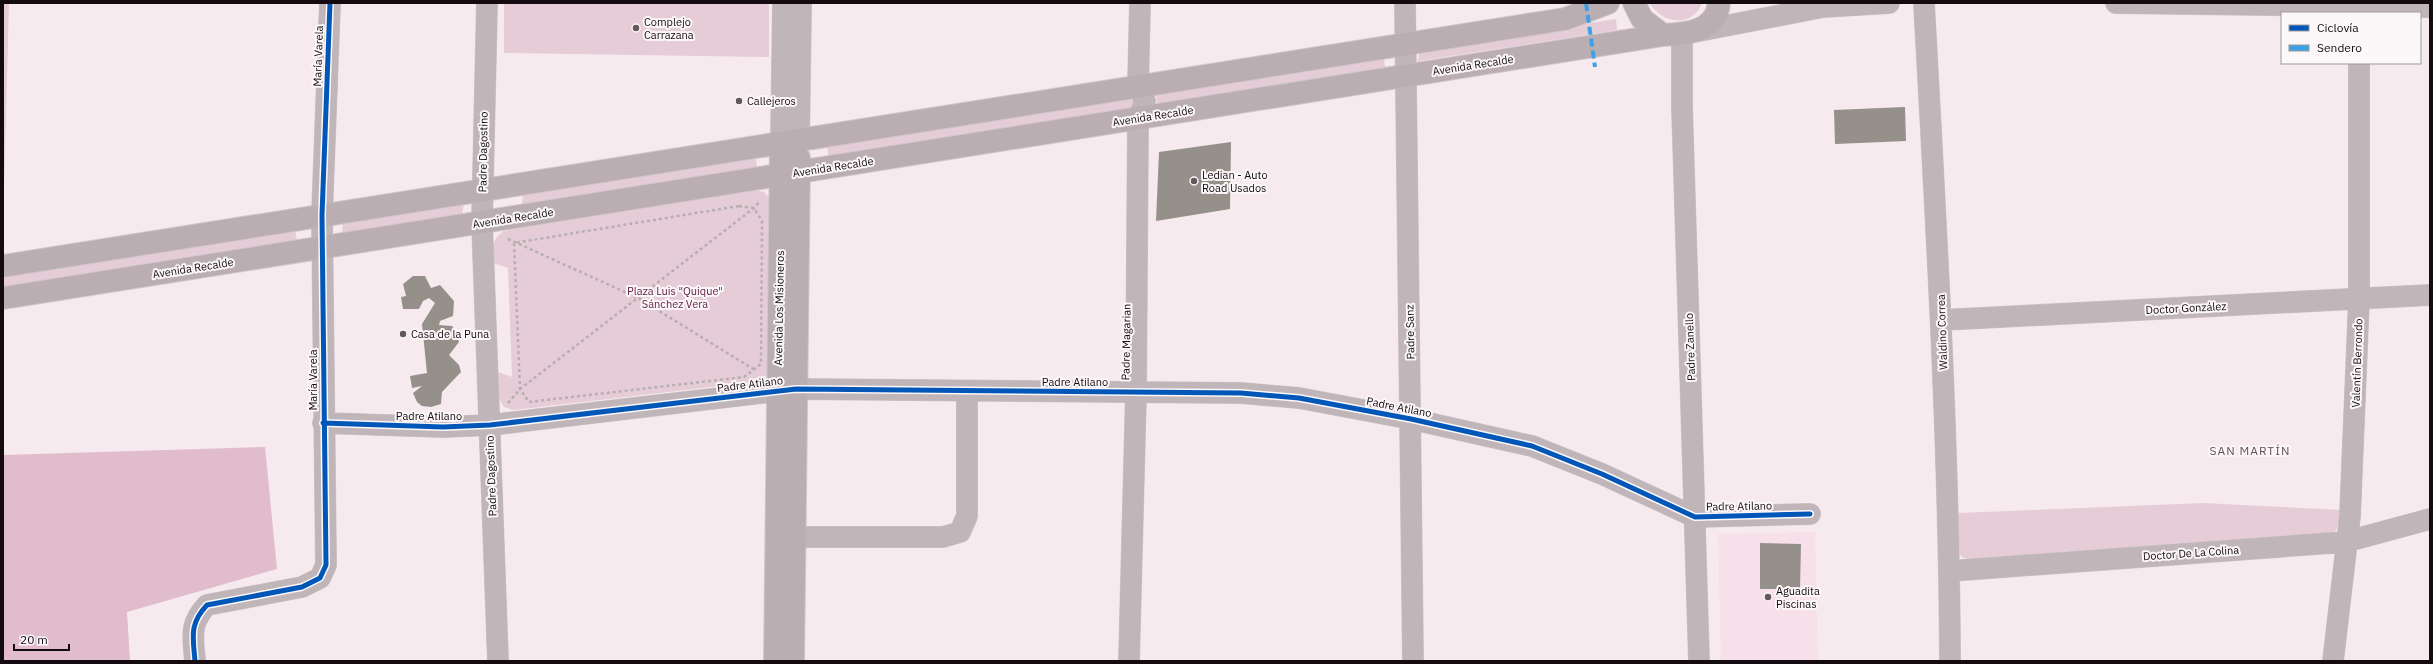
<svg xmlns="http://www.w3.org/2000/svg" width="2433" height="664" font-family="'IBM Plex Sans',sans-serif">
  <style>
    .built { fill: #f7e0ea }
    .green { fill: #e5ccd7 }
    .forest { fill: #e1bccd }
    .building { fill: #959089 }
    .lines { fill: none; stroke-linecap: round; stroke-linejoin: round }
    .minor-casing { stroke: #d1c7cb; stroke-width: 22 }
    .major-casing { stroke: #d1c7cb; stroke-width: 24 }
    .path { stroke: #b7aeb2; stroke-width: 2.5; stroke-dasharray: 3 3; stroke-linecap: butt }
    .minor { stroke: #c0b5b9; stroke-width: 21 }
    .major { stroke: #baaeb3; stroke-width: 22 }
    .quiet { stroke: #3da1ea; stroke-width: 4; stroke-dasharray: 8 4; stroke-linecap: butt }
    .cycleway-casing { stroke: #fcf7f9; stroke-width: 8 }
    .cycleway { stroke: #0057b8; stroke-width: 5 }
    .poi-dot { fill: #62595d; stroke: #fcf7f9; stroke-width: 1.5 }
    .labels { text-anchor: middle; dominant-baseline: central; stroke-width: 4; stroke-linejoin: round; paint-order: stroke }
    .poi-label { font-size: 11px; fill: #130b0f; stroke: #fcf7f9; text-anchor: start }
    .street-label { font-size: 11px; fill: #130b0f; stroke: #fcf7f9 }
    .park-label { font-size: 11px; fill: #642145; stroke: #fcf7f9 }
    .neighbourhood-label { font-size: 12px; letter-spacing: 1px; fill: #65515a; stroke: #fcf7f9 }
  </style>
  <rect width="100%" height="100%" fill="#f6eaef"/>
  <path class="built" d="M1815 532 1818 661H1721L1718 534Z"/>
  <path class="green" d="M3 3H9L3 227Z
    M504 3H769V57L504 53Z
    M1650 3H1702C1693 28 1661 24 1650 3Z
    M1616 19 1617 30 1418 61 1420 50Z
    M1384 57 1385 67 1157 104 1156 94Z
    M1133 96 1137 99 1133 108 829 159 827 146Z
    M756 158 757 169 522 205 523 193Z
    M753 190 764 192 772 201 770 370 763 379 754 382 514 410 504 407 499 399 498 372 512 377 508 268 494 263C493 249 491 239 504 231Z
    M464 204 462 214 342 233 343 222Z
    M295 229 297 241 3 287V276Z
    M2203 503 2342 510 2336 531 2329 533 1969 560 1962 557 1957 549 1958 513Z"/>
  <path class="forest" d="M265 447 277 569 127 612 130 661H3V455Z"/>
  <path class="building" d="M1905 107 1906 141 1835 144 1834 110Z
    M1231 142 1230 209 1156 221 1159 152Z
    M413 276H425L431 288 440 285 454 301 453 316 440 321 439 325 452 326 456 331 459 342 449 355 459 365 461 372 442 392 441 404 431 407 422 406 417 402 413 393 422 386 412 388 410 376 427 373 422 324 435 303 429 298 423 301 419 309H403L401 297 406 296 403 284Z
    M1760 543 1801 544 1800 589H1760Z"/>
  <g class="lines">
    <g class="minor-casing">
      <path id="minor" d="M487 3 482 222 498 661
        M1405 3 1413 661
        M1924 3C1936 222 1949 441 1950 661
        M2116 3 2430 7
        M1699 31 1823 7 1889 3
        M1682 34V106L1699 661
        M799 140 801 3
        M781 143 783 3
        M1942 320 2430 295
        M323 423 443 427 490 425 796 389 1241 393 1299 398 1411 419 1532 446 1602 474 1695 517 1810 514
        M795 537H943L960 532 967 516V392
        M1950 571 2345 542 2430 519
        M195 661C193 637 189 624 207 605L302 587 320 578 326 565 322 215 330 3
        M1129 661 1136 392 1138 119 1145 101 1138 86 1140 3
        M2333 661 2350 516 2359 299V63"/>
    </g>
    <g class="major-casing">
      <path id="major" d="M1634 3 1642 19 1663 35C1686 34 1716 32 1719 3
        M3 266 1565 19 1608 3
        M3 298 1663 35
        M775 661 781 143
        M793 661 799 158"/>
    </g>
    <path class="path" d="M739 206 754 208 762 221 761 364 744 377 529 402 520 389 514 243Z
      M508 239 638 298 755 370
      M508 403 520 389 754 208 760 201"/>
    <use href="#minor" class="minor"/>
    <use href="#major" class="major"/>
    <path class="quiet" d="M1586 3 1595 67"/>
    <g class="cycleway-casing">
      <path id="cycleway" d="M323 423 443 427 490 425 796 389 1241 393 1299 398 1411 419 1532 446 1602 474 1695 517 1810 514
        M195 661C193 637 189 624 207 605L302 587 320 578 326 565 322 215 330 3"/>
    </g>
    <use href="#cycleway" class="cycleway"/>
  </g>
  <g class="poi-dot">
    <circle cx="636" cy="28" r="4"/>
    <circle cx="739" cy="101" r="4"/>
    <circle cx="1194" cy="181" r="4"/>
    <circle cx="403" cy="334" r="4"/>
    <circle cx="1768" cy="597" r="4"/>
  </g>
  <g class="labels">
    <g class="poi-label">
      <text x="644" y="22">Complejo<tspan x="644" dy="13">Carrazana</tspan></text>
      <text x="747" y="101">Callejeros</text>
      <text x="1202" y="175">Ledian - Auto<tspan x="1202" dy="13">Road Usados</tspan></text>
      <text x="411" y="334">Casa de la Puna</text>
      <text x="1776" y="591">Aguadita<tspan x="1776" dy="13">Piscinas</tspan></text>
    </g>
    <g class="street-label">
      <text transform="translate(318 56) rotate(-88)">María Varela</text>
      <text transform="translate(1473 65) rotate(-9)">Avenida Recalde</text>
      <text transform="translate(1153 116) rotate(-9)">Avenida Recalde</text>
      <text transform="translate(483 152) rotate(-89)">Padre Dagostino</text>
      <text transform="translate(833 167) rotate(-9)">Avenida Recalde</text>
      <text transform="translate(513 218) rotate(-9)">Avenida Recalde</text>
      <text transform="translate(193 268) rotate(-9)">Avenida Recalde</text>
      <text transform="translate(779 308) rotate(-89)">Avenida Los Misioneros</text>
      <text transform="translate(2186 308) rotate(-3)">Doctor González</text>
      <text transform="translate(1410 332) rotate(-91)">Padre Sanz</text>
      <text transform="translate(1942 332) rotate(-92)">Waldino Correa</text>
      <text transform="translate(1126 342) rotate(-89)">Padre Magarian</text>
      <text transform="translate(1690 347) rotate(-92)">Padre Zanello</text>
      <text transform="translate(2357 363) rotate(-88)">Valentín Berrondo</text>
      <text transform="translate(313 380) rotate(-90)">María Varela</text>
      <text x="1075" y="382">Padre Atilano</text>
      <text transform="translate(750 384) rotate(-7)">Padre Atilano</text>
      <text transform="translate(1399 407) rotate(11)">Padre Atilano</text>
      <text x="429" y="416">Padre Atilano</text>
      <text transform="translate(491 476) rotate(-92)">Padre Dagostino</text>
      <text transform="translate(1739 506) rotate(-1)">Padre Atilano</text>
      <text transform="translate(2191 553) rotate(-4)">Doctor De La Colina</text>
    </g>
    <g class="park-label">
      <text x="675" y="291">Plaza Luis "Quique"<tspan x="675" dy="13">Sánchez Vera</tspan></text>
    </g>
    <g class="neighbourhood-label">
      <text x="2250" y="450">SAN MARTÍN</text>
    </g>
  </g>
  <rect width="2433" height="664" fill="none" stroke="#130b0f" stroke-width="8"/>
  <rect x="2281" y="12" width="140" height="52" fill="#fcf7f9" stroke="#9f999b"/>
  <rect x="2289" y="25" width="20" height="6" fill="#0057b8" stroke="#9f999b"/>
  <text x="2317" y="32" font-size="12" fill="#130b0f">Ciclovía</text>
  <rect x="2289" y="45" width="20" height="6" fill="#3da1ea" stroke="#9f999b"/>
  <text x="2317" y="52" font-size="12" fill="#130b0f">Sendero</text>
  <path d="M14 644v6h55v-6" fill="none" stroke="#130b0f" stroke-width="2"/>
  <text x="20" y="644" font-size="12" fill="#130b0f" stroke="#fcf7f9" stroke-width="3" paint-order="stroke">20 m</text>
</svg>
